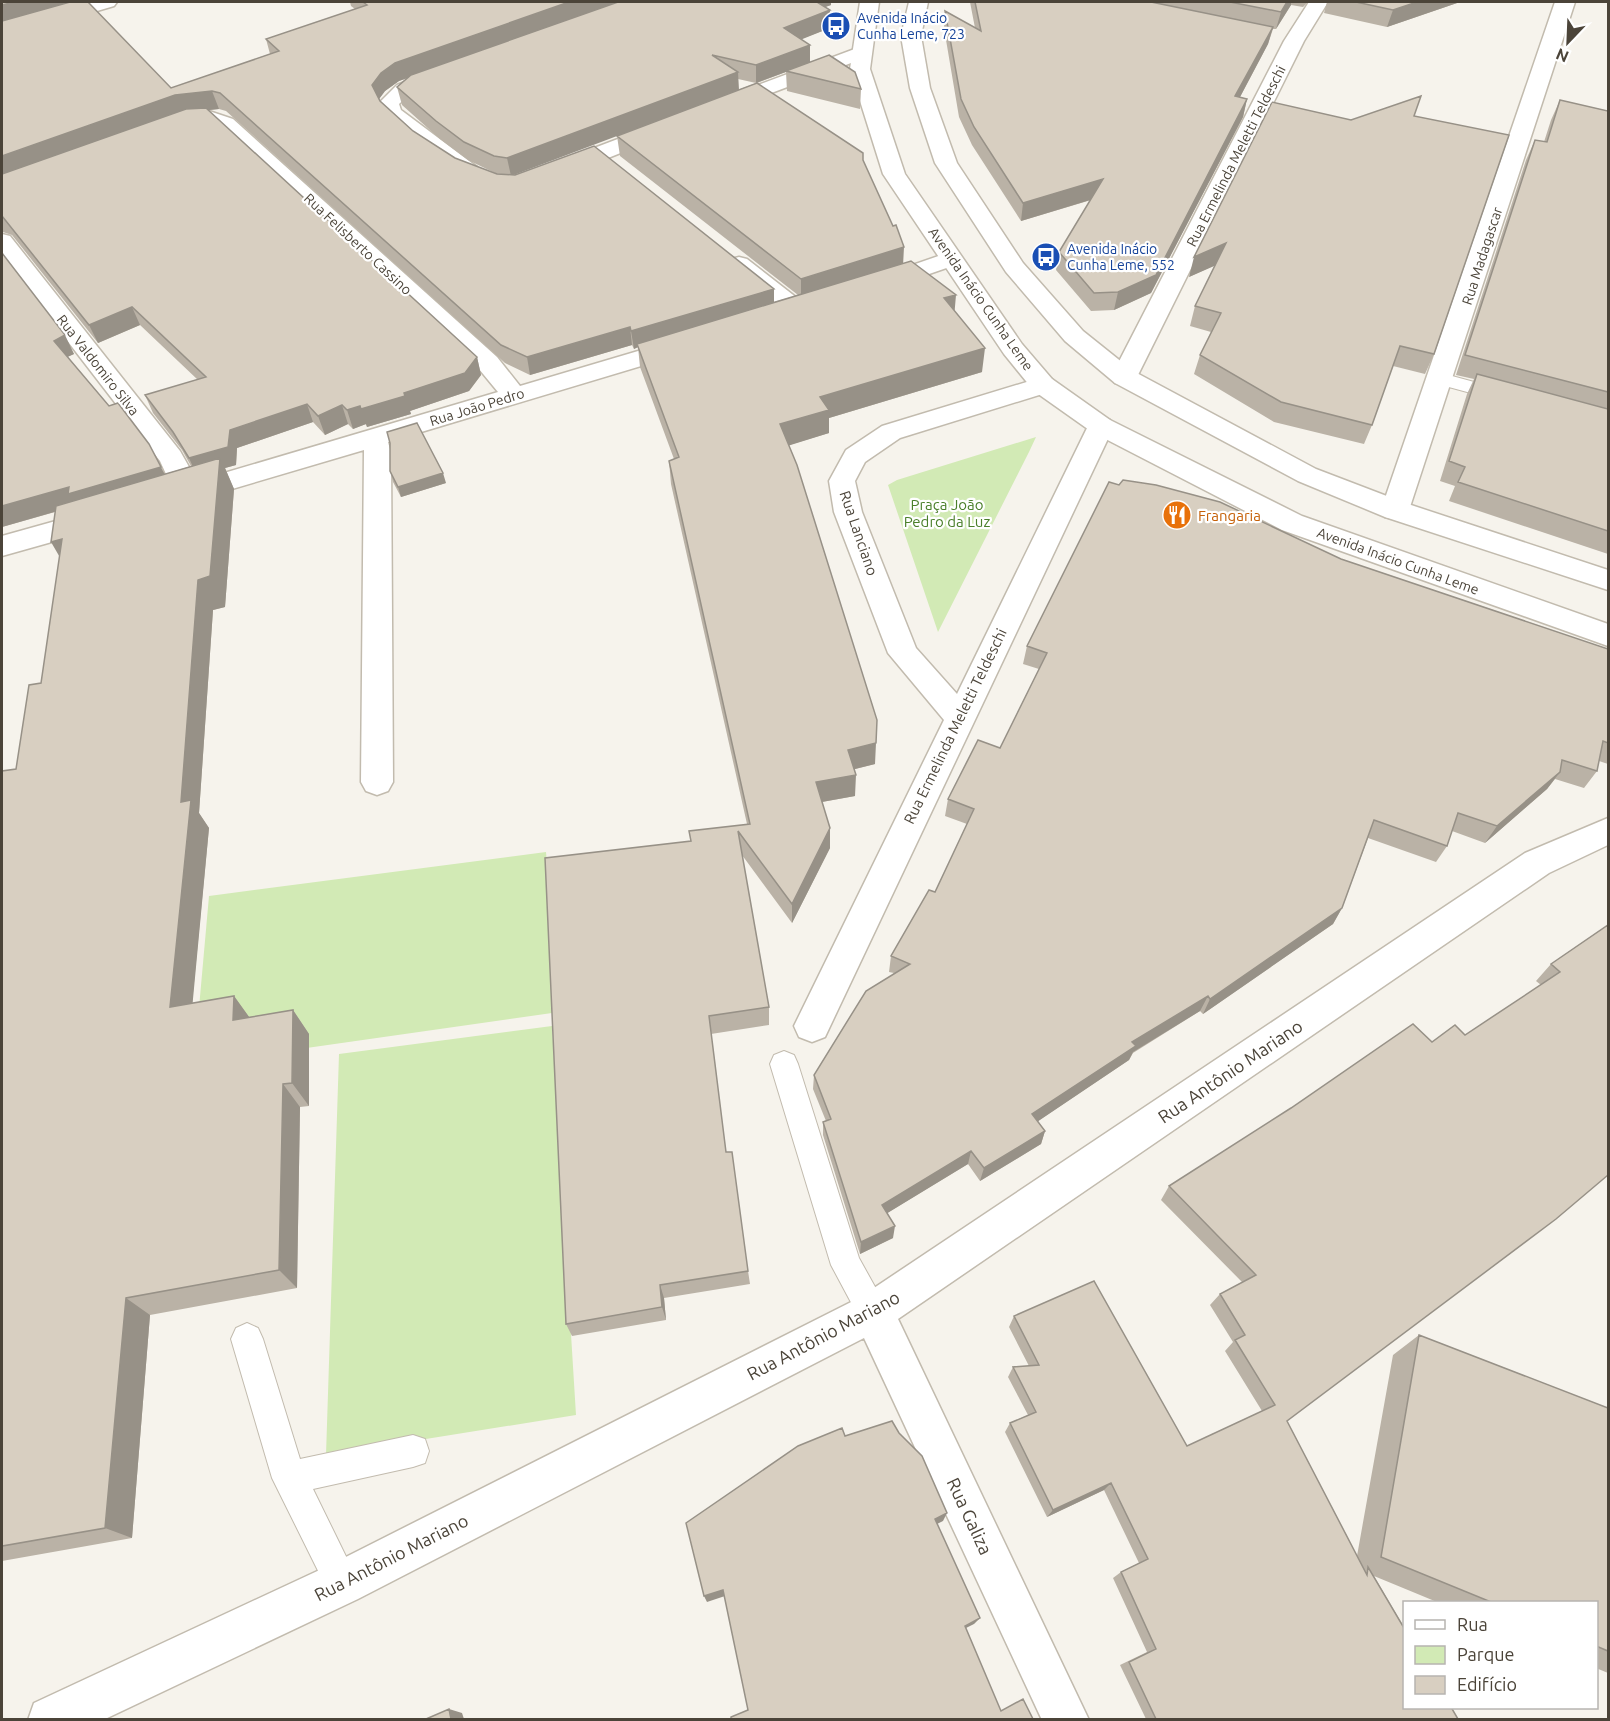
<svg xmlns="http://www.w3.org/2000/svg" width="1610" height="1721" font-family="Ubuntu,sans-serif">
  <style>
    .green { fill: #d2eab5 }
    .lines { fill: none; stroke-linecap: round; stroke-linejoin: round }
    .service-casing { stroke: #c2bbae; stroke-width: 2 }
    .minor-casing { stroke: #c2bbae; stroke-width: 3 }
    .tertiary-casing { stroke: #c2bbae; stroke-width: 3 }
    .service { fill: #fff; fill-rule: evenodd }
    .minor { fill: #fff; fill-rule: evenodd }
    .tertiary { fill: #fff; fill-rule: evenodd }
    .wall { fill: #bab2a6; fill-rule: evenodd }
    .shaded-wall { fill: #979187 }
    .building { fill: #d8cfc1; stroke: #979187; stroke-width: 1.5 }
    .labels { text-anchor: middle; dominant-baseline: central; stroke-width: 4.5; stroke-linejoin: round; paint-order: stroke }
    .far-transit-label { font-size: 14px; fill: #164399; stroke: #fff; text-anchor: start }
    .far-street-label { font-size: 14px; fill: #4b4439; stroke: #fff }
    .park-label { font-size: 15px; fill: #4a7f2a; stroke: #fff }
    .food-label { font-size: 15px; fill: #c56008; stroke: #fff; text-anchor: start }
    .street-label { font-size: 15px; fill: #4b4439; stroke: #fff }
    .near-street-label { font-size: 18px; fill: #4b4439; stroke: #fff }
  </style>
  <rect width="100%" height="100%" fill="#f6f3ec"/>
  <path class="green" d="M1036 437 1029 452 938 632 888 485 897 480Z
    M546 852 559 1012 194 1064 209 896Z
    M552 1026 576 1415 326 1455 339 1054Z"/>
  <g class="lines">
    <g class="service-casing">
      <path id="service" d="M1441 373 1511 392 1514 396 1511 400 1504 402 1434 383 1431 379 1434 375Z
        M784 1051 794 1055 798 1064 859 1258 889 1312 884 1323 873 1328 862 1323 831 1265 770 1064 774 1055Z
        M247 1323 258 1328 263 1339 300 1459 413 1435 425 1439 429 1451 425 1463 413 1467 313 1489 359 1583 354 1595 342 1600 330 1595 272 1478 231 1339 236 1328Z"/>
    </g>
    <g class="minor-casing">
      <path id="minor" d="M88 2H117L114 6 2 39V27Z
        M1309 2H1328L1304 41 1137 377 1133 383 1124 385 1115 383 1111 377 1284 41Z
        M1555 2H1575L1409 510 1405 517 1395 519 1385 517 1381 510Z
        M860 47 867 49 870 53 867 57 729 109H715L712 105 715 101Z
        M439 69 446 71 449 75C442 85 412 91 399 104L401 110 477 167 480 172 477 177H461L385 117 378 104 397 85Z
        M206 110 233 119 497 357 520 386 682 338 691 341 694 346 691 351 388 442 391 453 393 782 388 791 377 795 366 791 361 782 364 450 188 502 178 500 160 461 2 256V234L10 236 180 451 197 481 498 392 479 369 219 127C199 117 185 134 166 129L162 125C170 114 193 111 206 110Z
        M660 123 668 124 671 129 668 134 568 174H552L549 169 552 164Z
        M950 252 958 254 962 259 958 264 880 291 872 289 868 284 872 279Z
        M739 257 747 259 806 305 809 310 806 315 797 317 788 315 731 269 727 264 731 259Z
        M1043 377 1052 379 1056 385 1052 391 900 438 865 462 855 481 862 512 916 648 957 694 1088 426 1092 420 1101 417 1110 420 1114 426 825 1037 812 1042 799 1037 794 1026 944 720 888 653 834 512 829 481 846 450 882 426Z
        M95 510 105 513 109 520 105 527 2 556V536Z
        M1608 818V845L1549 873 898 1319 1089 1720H1042L864 1338 358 1599 103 1720H28L34 1703 326 1567 859 1298 1525 853Z"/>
    </g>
    <g class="tertiary-casing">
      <path id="tertiary" d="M860 2H879L870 69 905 174 1022 344 1052 379 1110 420 1302 516 1608 624V646L1282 530 1092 432 1034 391 1004 354 883 174 850 69Z
        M909 2H928L921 36 930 88 957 163 1023 263 1083 331 1133 371 1316 469 1405 503 1608 570V590L1385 517 1298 481 1115 383 1065 341 1006 272 935 163 910 88 901 36Z"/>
    </g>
    <use href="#service" class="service"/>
    <use href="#minor" class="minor"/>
    <use href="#tertiary" class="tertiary"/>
  </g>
  <path class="wall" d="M2 2 171 88 270 54 266 39 355 9 351 6 350 2H831V5L825 7 830 10V28L801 39 810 62 861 89 860 109 787 91 786 72 757 83 863 160 903 264 955 312 982 372 829 418V433L789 445 875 764 855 769V796L822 802 830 828V848L792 923 742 855 769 1007V1025L711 1034 726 1152 748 1271 750 1284 664 1298 666 1320 572 1336 566 1324 690 841 747 824 671 484 669 461 674 459 640 367 638 347 634 349 632 345 530 375 505 363 226 111 219 109 208 110 477 357 481 375 469 391 410 411 411 414 367 427 366 424 353 429 348 424 325 435 313 422 237 448 236 465 225 468 234 489 225 607 213 610 199 813 209 828 192 1003 234 996 249 1017 293 1010 309 1034V1106L300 1107 297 1288 150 1315 132 1538 2 1561V771L16 769 41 683 60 557 55 512 2 527V253L74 354 67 357 165 474 191 466 182 450 153 413 145 395 198 380 140 325 98 343 12 235 3 232 2 233ZM408 78 397 87 402 105 440 139 468 160 497 174 455 158 413 131 380 101 379 99 385 91 399 81ZM738 79 756 83 617 136 620 156 798 295 774 302V289L513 175Z
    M970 2H1308L1303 7 1291 5 1276 29H1273L1268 44 1240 97 1247 99 1243 117 1151 293 1114 310 1091 311 1056 270 1059 252 1091 200 1021 221 972 145 959 117 944 28 945 11 975 28Z
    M1327 2H1460L1387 27 1324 13Z
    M1560 100 1608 111V554L1449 501 1455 486 1440 481 1467 394 1474 379 1456 375 1526 160 1535 140 1544 142 1551 120Z
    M1414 116 1434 354 1425 374 1393 366 1372 425 1364 444 1274 422 1194 374 1200 355 1211 332 1190 326 1195 306 1215 265 1189 277 1351 120Z
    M390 471 446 483 401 497 393 482Z
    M1341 559 1608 649V764L1599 761 1597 771 1584 788 1555 779 1547 789 1485 843 1452 831 1447 846 1436 862 1368 838 1342 908 1333 924 1203 1014 1200 1011 1133 1053 1129 1060 1038 1121 1045 1131 1041 1144 980 1181 968 1164 887 1213 893 1238 860 1254 823 1135V1122L826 1121 813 1089 814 1075 894 973 889 972 891 956 935 892 967 824 945 816 948 799 1000 748 1039 669 1023 664 1027 646Z
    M1608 925 1287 1421 1357 1556 1393 1355 1419 1335 1608 1408V1673L1596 1668V1602H1437L1374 1576 1458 1719H1146L1120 1665 1147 1652 1113 1578 1121 1572 1139 1563 1104 1490 1047 1517 1005 1432 1010 1423 1028 1415 1008 1377 1013 1367 1029 1366 1009 1327 1014 1316 1187 1446 1262 1411 1225 1351 1233 1342 1210 1305 1220 1294 1242 1282 1161 1200 1169 1186 1432 1042 1465 1035 1541 985 1536 981 1551 964Z"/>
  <path class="shaded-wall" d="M14 2H79L2 25V5Z
    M569 2H620L399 81 385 91 376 103 372 85 381 73 395 63Z
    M808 2H831V5L808 13Z
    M1287 2H1291V5L1276 29 1281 12Z
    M1417 2H1460L1387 27 1393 10Z
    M830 10V28L785 46 784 28Z
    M1273 27 1268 44 1231 114 1235 96Z
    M810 45V63L756 83V65Z
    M738 72 739 90 511 176 507 158Z
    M212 91 219 109 181 113 2 177V156L175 95Z
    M1247 99 1243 117 1151 293 1114 310 1118 292Z
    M1103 179 1100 197 1021 221 1023 203Z
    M1226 243 1221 263 1189 277 1194 257Z
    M904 247 903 266 801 299V279Z
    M774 289V307L637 344 638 347 634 349 631 331Z
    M956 295 954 318 944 298Z
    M132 307 140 325 98 343 89 325Z
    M630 327 632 345 530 375 527 357Z
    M65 335 74 354 63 359 54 341Z
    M985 348 982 372 829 418V433L781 448 780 424 820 397Z
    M477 357 481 375 469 391 410 411 411 414 367 427 361 409 404 393Z
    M307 404 313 422 237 448 236 465 225 468 234 489 225 607 213 610 199 813 209 828 190 1031 170 1007 197 476 189 458 230 430Z
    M342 405 348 424 325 435 318 416Z
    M360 406 366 424 353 429 347 410Z
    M161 467 170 485 75 506 2 527V506L69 487Z
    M443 473 446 483 401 497 398 487Z
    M62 539 69 573 51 542Z
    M876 743 875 764 847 771 848 750Z
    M1560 772 1547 789 1485 843 1497 826Z
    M856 775 855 796 816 803V782Z
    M830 828V848L792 923V904Z
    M1342 908 1333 924 1203 1014 1210 999Z
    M234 996 252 1021 233 1020Z
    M1208 996 1200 1011 1133 1052 1129 1060 1028 1128 1032 1114 1132 1042Z
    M293 1010 309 1034V1106L292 1083Z
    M283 1084 300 1107 297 1288 279 1270Z
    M1045 1131 1041 1144 980 1181 984 1168Z
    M971 1151 968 1164 881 1217 882 1205Z
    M895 1226 893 1238 860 1254 861 1242Z
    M660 1285 664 1298 666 1320 662 1307Z
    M126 1298 150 1315 132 1538 105 1528Z
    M1111 1483 1104 1490 1047 1517 1053 1510Z
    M947 1513 943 1521 931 1527 935 1519Z
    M723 1590 725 1596 707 1602 704 1596Z
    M980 1618 974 1624 960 1631 965 1626Z
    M449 1709 462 1713 464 1719H451Z"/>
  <path class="building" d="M2 2H14L2 5Z
    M70 2H88L171 88 279 51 266 39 367 5 363 2H569L395 63 381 73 372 85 380 101 413 131 455 158 497 174 515 175 594 146 774 289 631 331 630 327 527 357 501 345 220 93 212 91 175 95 2 156V21Z
    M618 2H817L830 10 784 28 810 45 756 65 712 55 738 72 507 158 494 156 464 142 436 121 397 87 411 75Z
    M975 2H1151L1273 27 1235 96 1247 99 1156 275 1118 292 1094 293 1059 252 1103 179 1023 203 974 127 961 99 945 11 981 31Z
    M1230 2H1287L1281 12Z
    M1356 2H1417L1393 10Z
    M829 55 855 72 861 89 786 71Z
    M757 83 863 153V160L893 226 896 225 904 247 801 279 617 136Z
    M1421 96 1414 116 1509 135 1434 354 1400 346 1372 425 1281 402 1200 355 1221 313 1195 306 1226 243 1194 257 1272 102 1351 120Z
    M1560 100 1608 111V392L1465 355 1535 140 1547 142Z
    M206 108 477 357 465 373 404 393 405 396 361 409 360 406 347 410 342 405 318 416 307 404 230 430 228 447 189 458 173 432 145 395 206 377 132 307 89 325 2 216V174L186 109Z
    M2 253 65 335 54 341 109 406 118 403 149 444 161 467 68 494 69 487 2 506Z
    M911 261 956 295 944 298 985 348 820 397 829 410 780 424 797 465 877 720 876 743 848 750 856 775 816 782 830 828 792 904 738 831 769 1007 709 1016 726 1152H732L748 1271 660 1285 662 1307 566 1324 545 858 691 841 689 831 750 824 669 461 679 457 637 344Z
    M1477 374 1608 409V531L1458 482 1465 467 1449 461Z
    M417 423 443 473 398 487 390 471V443L387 432Z
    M220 458 210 576 198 580 181 802 191 800 170 1007 234 996 233 1020 293 1010 292 1083 283 1084 279 1270 126 1298 105 1528 2 1546V771L16 769 29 685 41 683 62 539 51 542 56 506Z
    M1123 480 1156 485 1220 502 1341 559 1608 649V743L1603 741 1597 771 1562 760 1560 772 1497 826 1458 813 1447 846 1374 820 1342 908 1210 999 1208 996 1132 1042 1136 1046 1032 1114 1045 1131 984 1168 971 1151 882 1205 895 1226 861 1242 823 1122 831 1119 814 1075 866 991 910 964 891 956 929 890 935 892 974 809 948 799 978 740 1000 748 1047 653 1027 646 1109 482 1119 485Z
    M1608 925V1175L1556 1219 1287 1421 1367 1575 1368 1567 1404 1628V1707H1451L1458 1719H1156L1129 1662 1156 1649 1121 1572 1148 1559 1111 1483 1053 1510 1010 1423 1036 1412 1013 1367 1039 1365 1014 1316 1094 1281 1187 1446 1275 1405 1235 1340 1245 1335 1220 1294 1256 1275 1169 1186 1291 1108 1413 1024 1432 1042 1455 1025 1465 1035 1560 972 1551 964Z
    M1419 1335 1608 1408V1651L1596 1646V1602H1491L1381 1557Z
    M892 1421 899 1433 922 1456 947 1513 935 1519 980 1618 965 1626 1001 1711 1023 1699 1033 1719H731V1717L748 1710 723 1590 704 1596 686 1523 798 1446 842 1428 845 1436Z
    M449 1709 451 1719H426Z"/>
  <defs>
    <g id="bus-disc" transform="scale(1.5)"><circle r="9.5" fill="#1a4fb4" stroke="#fff"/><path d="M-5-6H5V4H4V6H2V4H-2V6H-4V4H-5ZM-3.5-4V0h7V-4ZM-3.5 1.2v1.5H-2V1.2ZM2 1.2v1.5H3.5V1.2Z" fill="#fff"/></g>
    <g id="restaurant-disc" transform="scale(1.5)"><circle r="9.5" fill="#e8710a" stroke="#fff"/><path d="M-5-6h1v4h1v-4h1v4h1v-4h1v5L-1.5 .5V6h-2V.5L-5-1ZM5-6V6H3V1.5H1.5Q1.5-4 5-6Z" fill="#fff"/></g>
  </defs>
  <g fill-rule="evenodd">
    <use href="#bus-disc" x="836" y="26"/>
    <use href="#bus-disc" x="1046" y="257"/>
    <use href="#restaurant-disc" x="1177" y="515"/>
  </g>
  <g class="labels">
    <g class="far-transit-label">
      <text x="857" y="18">Avenida Inácio<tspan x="857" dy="16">Cunha Leme, 723</tspan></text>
      <text x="1067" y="249">Avenida Inácio<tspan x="1067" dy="16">Cunha Leme, 552</tspan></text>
    </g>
    <g class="far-street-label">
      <text transform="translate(1236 156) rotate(-63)">Rua Ermelinda Meletti Teldeschi</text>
      <text transform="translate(358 244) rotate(43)">Rua Felisberto Cassino</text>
      <text transform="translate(1482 256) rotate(-72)">Rua Madagascar</text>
      <text transform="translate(981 299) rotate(55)">Avenida Inácio Cunha Leme</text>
      <text transform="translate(98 365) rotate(52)">Rua Valdomiro Silva</text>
      <text transform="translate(477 407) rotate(-17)">Rua João Pedro</text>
      <text transform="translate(1398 561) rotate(20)">Avenida Inácio Cunha Leme</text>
    </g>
    <g class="park-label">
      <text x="947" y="504">Praça João<tspan x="947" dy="17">Pedro da Luz</tspan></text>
    </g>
    <g class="food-label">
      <text x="1198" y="515">Frangaria</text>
    </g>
    <g class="street-label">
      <text transform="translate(859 533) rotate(71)">Rua Lanciano</text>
      <text transform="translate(955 726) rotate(-64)">Rua Ermelinda Meletti Teldeschi</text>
    </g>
    <g class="near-street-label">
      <text transform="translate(1230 1071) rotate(-34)">Rua Antônio Mariano</text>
      <text transform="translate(823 1335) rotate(-28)">Rua Antônio Mariano</text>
      <text transform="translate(970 1516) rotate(65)">Rua Galiza</text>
      <text transform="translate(391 1557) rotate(-27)">Rua Antônio Mariano</text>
    </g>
  </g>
  <rect width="1610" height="1721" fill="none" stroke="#4b4439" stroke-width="6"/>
  <rect x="1403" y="1601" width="195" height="108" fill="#ffffff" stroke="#b7b4b0" stroke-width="1.5"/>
  <rect x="1415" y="1620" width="30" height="9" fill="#ffffff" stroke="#b7b4b0" stroke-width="1.5"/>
  <text x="1457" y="1631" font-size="18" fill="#4b4439">Rua</text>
  <rect x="1415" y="1646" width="30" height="18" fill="#d2eab5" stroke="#b7b4b0" stroke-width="1.5"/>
  <text x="1457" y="1661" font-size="18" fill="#4b4439">Parque</text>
  <rect x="1415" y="1676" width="30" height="18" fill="#d8cfc1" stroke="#b7b4b0" stroke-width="1.5"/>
  <text x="1457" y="1691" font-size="18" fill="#4b4439">Edifício</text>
  <g transform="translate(1568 42) rotate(203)" stroke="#ffffff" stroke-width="4.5" paint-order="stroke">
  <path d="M0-4.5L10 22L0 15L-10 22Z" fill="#4b4439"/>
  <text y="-9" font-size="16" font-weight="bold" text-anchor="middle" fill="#4b4439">N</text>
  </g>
</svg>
